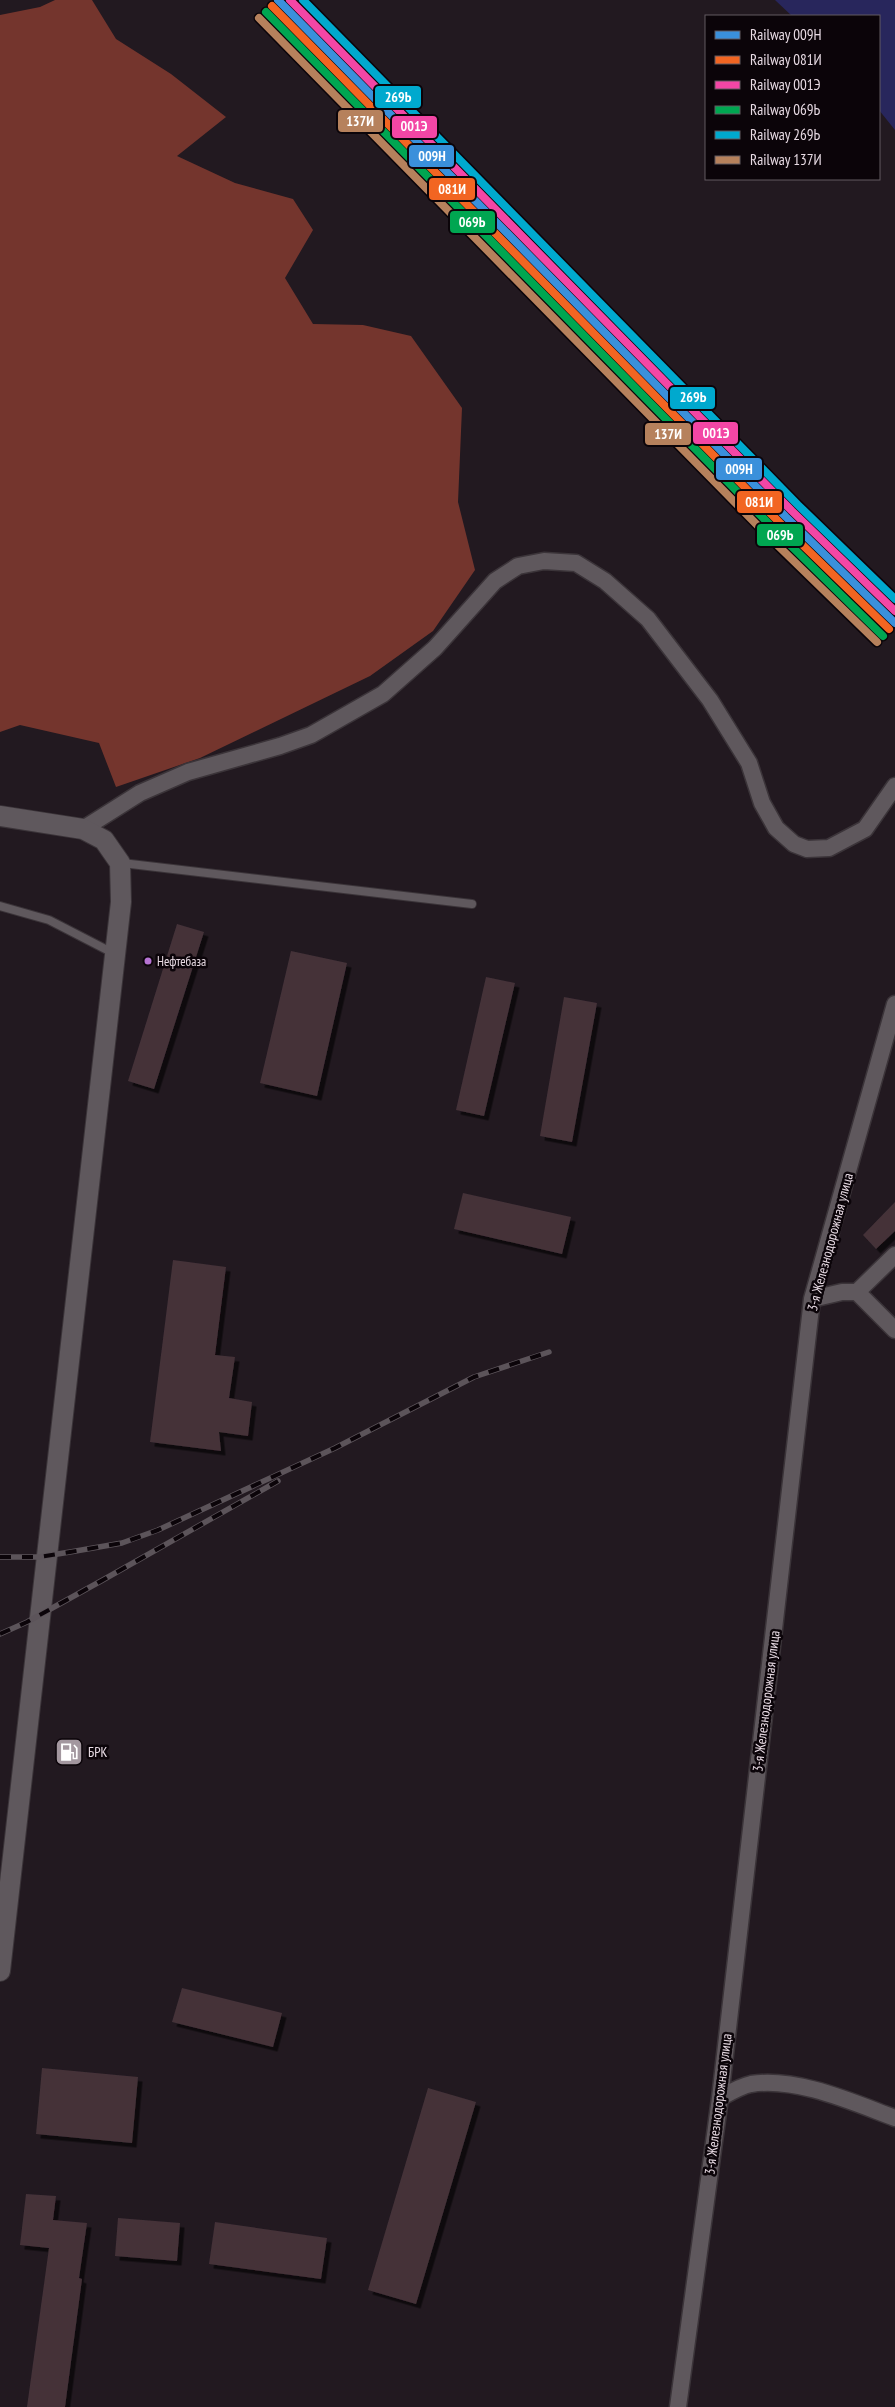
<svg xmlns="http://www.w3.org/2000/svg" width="895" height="2407" font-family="'PT Sans Narrow',sans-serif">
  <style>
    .forest { fill: #74352d }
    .water { fill: #28265c }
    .building { fill: #443239; filter: url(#shadow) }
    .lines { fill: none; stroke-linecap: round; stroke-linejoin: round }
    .service-casing { stroke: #3b3439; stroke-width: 10 }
    .minor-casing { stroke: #3b3439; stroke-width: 19 }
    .tertiary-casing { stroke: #3b3439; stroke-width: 22 }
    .service { stroke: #5f585d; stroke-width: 8 }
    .minor { stroke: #5f585d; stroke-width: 16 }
    .tertiary { stroke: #5f585d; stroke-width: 20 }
    .rail-casing { stroke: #5c545a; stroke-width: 5.5 }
    .rail { stroke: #0b0409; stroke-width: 4; stroke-dasharray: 11; stroke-linecap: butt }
    .rail-1-casing { stroke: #0b0409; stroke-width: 11 }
    .rail-2-casing { stroke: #0b0409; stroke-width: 11 }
    .rail-3-casing { stroke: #0b0409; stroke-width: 11 }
    .rail-4-casing { stroke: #0b0409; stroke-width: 11 }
    .rail-5-casing { stroke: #0b0409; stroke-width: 11 }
    .rail-6-casing { stroke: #0b0409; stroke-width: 11 }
    .rail-1 { stroke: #3a90db; stroke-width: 8 }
    .rail-2 { stroke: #f26522; stroke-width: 8 }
    .rail-3 { stroke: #f346a5; stroke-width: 8 }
    .rail-4 { stroke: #00a651; stroke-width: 8 }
    .rail-5 { stroke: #00a9ce; stroke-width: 8 }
    .rail-6 { stroke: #b6815c; stroke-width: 8 }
    .bus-dot { fill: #b673d3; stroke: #0b0409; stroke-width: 2 }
    .labels { text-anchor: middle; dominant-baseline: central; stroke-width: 5; stroke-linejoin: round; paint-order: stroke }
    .bus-label { font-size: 13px; fill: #e8dbe4; stroke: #0b0409; text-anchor: start }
    .street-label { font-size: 14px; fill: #e8dbe4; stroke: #0b0409 }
    .poi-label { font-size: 14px; fill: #e8dbe4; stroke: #0b0409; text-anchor: start }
    .line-badge { stroke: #0b0409; stroke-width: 2 }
    .badge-label { font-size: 14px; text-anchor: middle; font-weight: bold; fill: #fff }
  </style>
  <defs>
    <filter id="shadow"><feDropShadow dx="4.5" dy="4.5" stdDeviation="0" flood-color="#0009"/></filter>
  </defs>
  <rect width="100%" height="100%" fill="#221920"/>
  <path class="forest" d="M55 0H92L116 39 171 74 226 117 177 156 235 183 293 199 313 230 285 278 313 324 363 325 411 336 462 408 458 502 475 570 433 631 370 676 200 758 116 787 99 743 20 725 0 732V15L40 7Z"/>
  <path class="water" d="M775 0H895V130L879 110V16H792Z"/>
  <path class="building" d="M177 924 204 932 154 1089 128 1081Z
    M291 951 347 963 317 1096 260 1083Z
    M486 977 515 983 484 1116 456 1110Z
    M564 997 597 1003 572 1142 540 1136Z
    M463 1193 571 1217 562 1254 454 1229Z
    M895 1202V1231L876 1249 863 1235Z
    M173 1260 226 1267 215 1355 235 1357 229 1398 252 1402 248 1436 219 1432 221 1451 150 1442Z
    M182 1988 282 2013 273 2047 172 2022Z
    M42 2068 138 2077 132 2143 36 2134Z
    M428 2088 476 2102 416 2304 368 2290Z
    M26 2194 56 2196 53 2220 87 2223 79 2278 82 2279 65 2407H27L49 2248 20 2245Z
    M118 2218 180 2223 177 2261 115 2256Z
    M215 2222 327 2238 321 2279 209 2264Z"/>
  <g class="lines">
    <g class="service-casing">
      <path id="service" d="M122 863 472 904
        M0 906 49 920 113 953"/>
    </g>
    <g class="minor-casing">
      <path id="minor" d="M83 829 140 793 188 772 280 746 311 735 383 694 435 648 495 581 518 566 544 561 576 563 605 581 648 619 710 700 749 763 762 803 776 828 794 844 807 849 829 848 865 829 895 786
        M857 1292 895 1255
        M812 1299 842 1292H857L895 1330
        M720 2098C729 2093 741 2086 751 2084 797 2077 852 2102 895 2118
        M678 2407 720 2098 812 1299 895 1004"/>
    </g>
    <g class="tertiary-casing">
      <path id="tertiary" d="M0 816 83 829 104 840 120 863 121 902 0 1971"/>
    </g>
    <use href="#service" class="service"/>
    <use href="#minor" class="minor"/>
    <use href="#tertiary" class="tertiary"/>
    <g class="rail-casing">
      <path id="rail" d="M296 0 895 607
        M0 1557H39L70 1552 122 1543 158 1530 335 1448 474 1377 549 1352
        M0 1634 27 1622 101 1581 278 1481"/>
    </g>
    <use href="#rail" class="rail"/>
    <g class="rail-1-casing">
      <path id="rail-1" d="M278 0 786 517 895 623"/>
    </g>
    <g class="rail-2-casing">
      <path id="rail-2" d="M272 6 780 523 889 629"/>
    </g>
    <g class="rail-3-casing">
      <path id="rail-3" d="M290 0 792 511 895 611"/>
    </g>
    <g class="rail-4-casing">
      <path id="rail-4" d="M266 12 774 529 883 636"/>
    </g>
    <g class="rail-5-casing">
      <path id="rail-5" d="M303 0 798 505 895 599"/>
    </g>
    <g class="rail-6-casing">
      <path id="rail-6" d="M259 18 767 535 877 642"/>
    </g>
    <use href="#rail-1" class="rail-1"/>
    <use href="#rail-2" class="rail-2"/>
    <use href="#rail-3" class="rail-3"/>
    <use href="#rail-4" class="rail-4"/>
    <use href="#rail-5" class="rail-5"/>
    <use href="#rail-6" class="rail-6"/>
  </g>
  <defs>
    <g id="fuel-square" transform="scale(1.4375)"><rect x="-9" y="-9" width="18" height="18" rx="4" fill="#a3979f" stroke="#0b0409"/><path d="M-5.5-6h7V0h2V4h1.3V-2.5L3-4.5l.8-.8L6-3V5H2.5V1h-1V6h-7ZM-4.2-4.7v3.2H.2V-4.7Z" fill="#fff"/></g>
  </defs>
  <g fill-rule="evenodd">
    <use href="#fuel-square" x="69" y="1752"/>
  </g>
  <circle class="bus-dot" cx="148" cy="961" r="4.5"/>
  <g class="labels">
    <g class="bus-label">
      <text x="157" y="961">Нефтебаза</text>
    </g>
    <g class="street-label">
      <text transform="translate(830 1242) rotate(-75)">3-я Железнодорожная улица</text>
      <text transform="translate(766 1701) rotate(-83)">3-я Железнодорожная улица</text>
      <text transform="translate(718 2104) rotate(-83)">3-я Железнодорожная улица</text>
    </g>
    <g class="poi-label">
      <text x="88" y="1752">БРК</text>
    </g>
  </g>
  <g class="line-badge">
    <rect x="374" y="85" width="48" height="24" rx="5" fill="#00a9ce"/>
    <rect x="337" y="109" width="47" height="24" rx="5" fill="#b6815c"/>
    <rect x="391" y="115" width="47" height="24" rx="5" fill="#f346a5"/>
    <rect x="408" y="144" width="47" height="24" rx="5" fill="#3a90db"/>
    <rect x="428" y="177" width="48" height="24" rx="5" fill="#f26522"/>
    <rect x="449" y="210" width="47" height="24" rx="5" fill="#00a651"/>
    <rect x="669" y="386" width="47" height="24" rx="5" fill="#00a9ce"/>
    <rect x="692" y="421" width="47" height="24" rx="5" fill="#f346a5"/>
    <rect x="644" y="422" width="48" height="24" rx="5" fill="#b6815c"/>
    <rect x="715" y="457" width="48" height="24" rx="5" fill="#3a90db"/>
    <rect x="736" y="490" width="47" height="24" rx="5" fill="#f26522"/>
    <rect x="756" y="523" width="48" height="24" rx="5" fill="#00a651"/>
  </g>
  <g class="badge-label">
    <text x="398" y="102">269Ь</text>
    <text x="360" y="126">137И</text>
    <text x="414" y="131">001Э</text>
    <text x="432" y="161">009Н</text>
    <text x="452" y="194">081И</text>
    <text x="472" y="227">069Ь</text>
    <text x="693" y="402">269Ь</text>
    <text x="716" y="438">001Э</text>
    <text x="668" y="439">137И</text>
    <text x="739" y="474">009Н</text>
    <text x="759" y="507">081И</text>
    <text x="780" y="540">069Ь</text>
  </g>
  <rect x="705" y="15" width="175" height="165" fill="#0b0409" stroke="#635a61"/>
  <rect x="715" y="31" width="25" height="8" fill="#3a90db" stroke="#635a61"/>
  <text x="750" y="40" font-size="15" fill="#e8dbe4">Railway 009Н</text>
  <rect x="715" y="56" width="25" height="8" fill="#f26522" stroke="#635a61"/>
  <text x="750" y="65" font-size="15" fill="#e8dbe4">Railway 081И</text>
  <rect x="715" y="81" width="25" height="8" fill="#f346a5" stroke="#635a61"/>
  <text x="750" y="90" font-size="15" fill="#e8dbe4">Railway 001Э</text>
  <rect x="715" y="106" width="25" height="8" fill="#00a651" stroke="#635a61"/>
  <text x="750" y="115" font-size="15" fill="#e8dbe4">Railway 069Ь</text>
  <rect x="715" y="131" width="25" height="8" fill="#00a9ce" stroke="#635a61"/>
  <text x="750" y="140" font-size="15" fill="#e8dbe4">Railway 269Ь</text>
  <rect x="715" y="156" width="25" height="8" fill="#b6815c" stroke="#635a61"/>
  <text x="750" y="165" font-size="15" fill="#e8dbe4">Railway 137И</text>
</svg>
